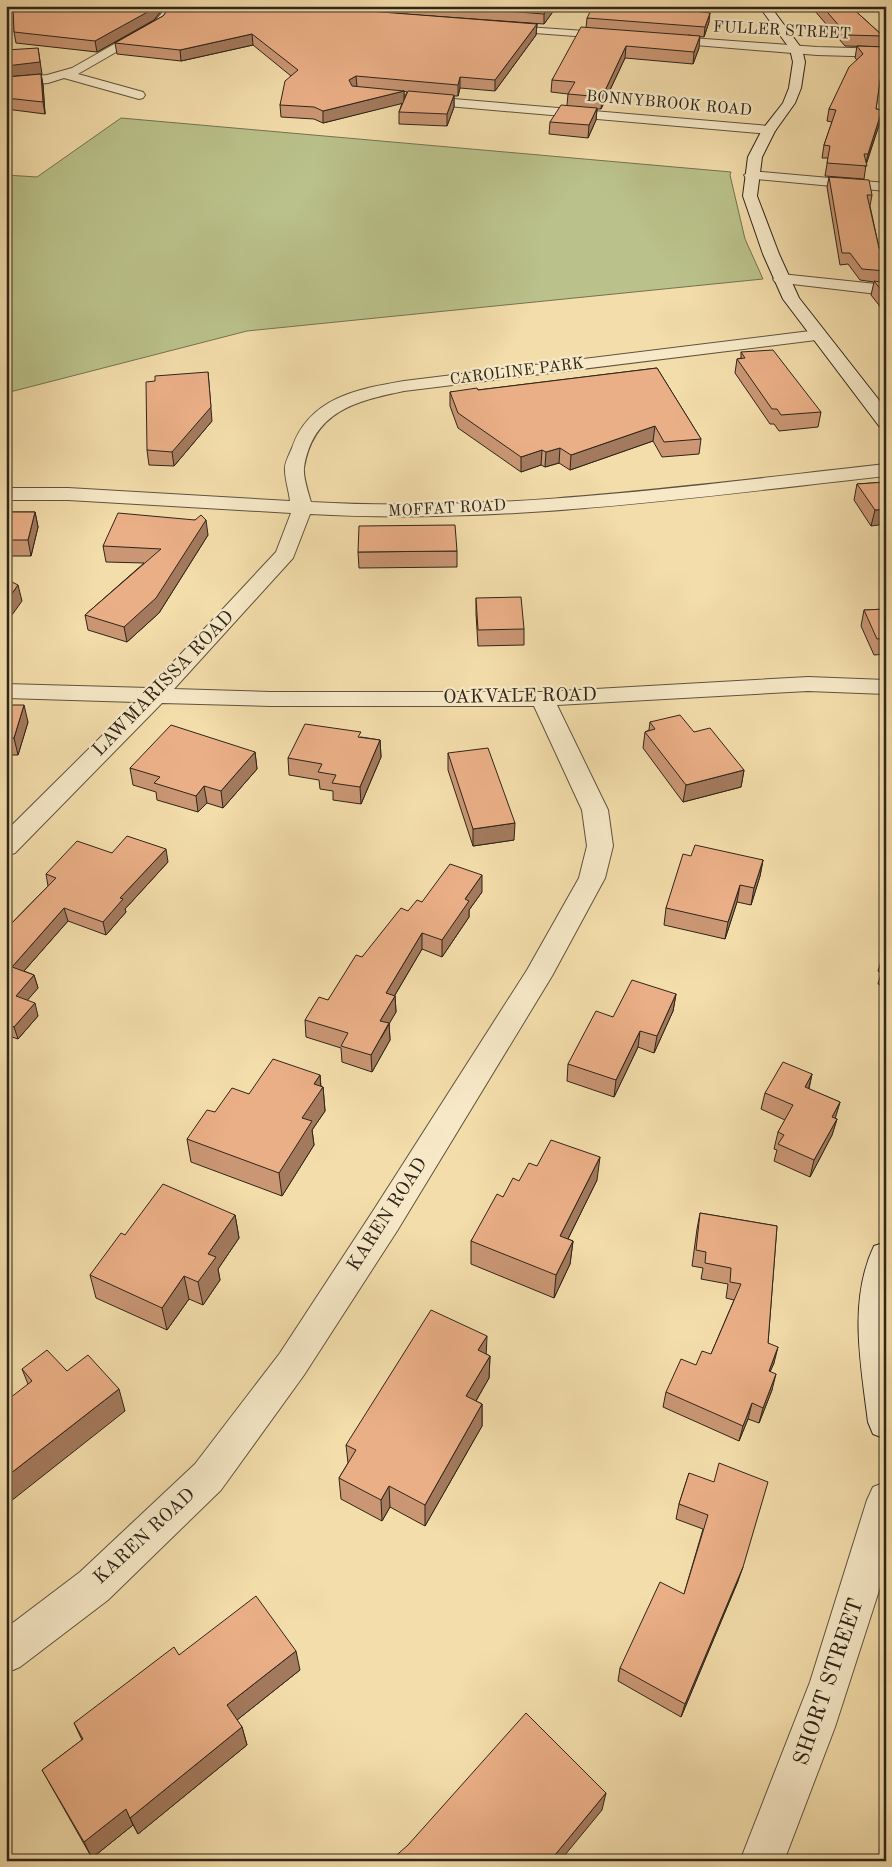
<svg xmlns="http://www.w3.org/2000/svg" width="892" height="1867" font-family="'Old Standard TT',serif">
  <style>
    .green { fill: #bac18a; stroke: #747352 }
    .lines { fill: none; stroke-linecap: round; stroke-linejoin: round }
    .street-casing { stroke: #5f533e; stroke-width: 2 }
    .secondary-casing { stroke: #2e2519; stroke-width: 2 }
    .street { fill: #f7e9c8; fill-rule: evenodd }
    .secondary { fill: #f7e9c8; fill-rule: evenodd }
    .wall { fill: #ca9674; stroke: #2e2519; fill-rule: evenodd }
    .shaded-wall { fill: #a47a5e; stroke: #2e2519 }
    .building { fill: #ebaf87; stroke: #2e2519 }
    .labels { text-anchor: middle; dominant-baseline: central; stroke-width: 4.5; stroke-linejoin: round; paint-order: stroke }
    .far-street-label { font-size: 16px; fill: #2e2519; stroke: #f7e9c8 }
    .street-label { font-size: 19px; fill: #2e2519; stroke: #f7e9c8 }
    .near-street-label { font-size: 22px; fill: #2e2519; stroke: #f7e9c8 }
  </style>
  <rect width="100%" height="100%" fill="#f3ddab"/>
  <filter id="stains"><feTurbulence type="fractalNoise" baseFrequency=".004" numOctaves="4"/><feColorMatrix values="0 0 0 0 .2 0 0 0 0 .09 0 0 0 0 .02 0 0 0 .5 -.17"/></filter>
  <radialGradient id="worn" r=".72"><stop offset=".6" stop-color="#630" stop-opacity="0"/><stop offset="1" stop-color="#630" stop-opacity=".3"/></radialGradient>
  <path class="green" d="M121 118 731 172 730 175 745 239 763 279 247 331 6 393V175L37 177Z"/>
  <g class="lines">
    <g class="street-casing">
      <path id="street" d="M168 6H179L163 25 78 74 143 92 145 95 143 98 139 99 64 78 48 83 6 87V79L47 75 72 68 155 21Z
        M498 25 615 33 621 36 615 39 494 30 492 28Z
        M663 36 817 47 886 49V57L817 55 659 42V38Z
        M418 96 769 126 776 130 769 134 413 103 412 100Z
        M751 171 886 183V191L746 178 744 175Z
        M781 274 886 285V295L775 282 773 279Z
        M818 330 824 331 826 335 824 339 404 391C356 401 313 411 304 468 303 477 308 492 311 502 502 513 695 485 886 464V476C695 497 502 525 310 514L293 558 174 689 270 692H542L808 677 886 680V694L808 691 557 705 608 810 613 846 605 878 552 976 397 1231 304 1375 221 1490 108 1600 20 1667 6 1673V1628L80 1572 195 1464 280 1353 373 1211 527 970 579 878 587 846 582 810 534 706H270L162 703 15 853 6 856V831L136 702 6 698V684L149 688 276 552 291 513 68 500H6V488H68L290 501C289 491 285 480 285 470 284 464 289 455 292 448 309 398 357 389 404 381Z
        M886 1482V1569L835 1727 784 1861H740L810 1682 867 1500 873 1487Z"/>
    </g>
    <g class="secondary-casing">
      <path id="secondary" d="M759 6H770L802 49 805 62 801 88 795 103 775 131 762 157 757 196 779 254 799 298 886 409V427L879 426 783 299 763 254 743 196 748 157 762 130 783 103 789 88 793 62 790 49Z
        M886 1242V1439L873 1434 868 1422C861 1365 848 1301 874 1246Z"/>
    </g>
    <use href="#street" class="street"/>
    <use href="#secondary" class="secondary"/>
  </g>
  <path class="wall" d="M6 6H165L154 20 97 52 16 43 14 32V10H6Z
    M171 6H557L544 24 334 9 537 24 536 35 495 91 460 88 458 96H454V107L447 126 399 124V112L402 103 323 123 314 119 281 117 280 105 291 76 253 45 181 61 117 54 115 43 163 16ZM404 91 407 92 404 98Z
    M680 6 679 9 709 22 704 37 688 35 699 48 693 64 625 58 601 109H597L596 120 588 138 549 134 550 122 567 105 568 94 551 92 552 80 586 28 587 18Z
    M815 6H850L883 36 881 47 845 46 814 10Z
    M857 46 886 47V71H881L876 109 882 110 880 122 866 165 864 179 825 176 828 158H822L824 145 832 122 827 121 829 109 857 60 855 58Z
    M41 74 43 85 45 114 6 109V77Z
    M829 177 872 195 870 206 879 248 886 260V314L871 295 874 282 860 280 848 264 840 265 827 187Z
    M741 352 821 412 818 427 779 431 774 424H770L735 373 737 359 741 358Z
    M657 368 701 439 699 454 662 457 653 441 570 470 559 463 545 467 541 465 521 472 458 428 450 406V392L478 390Z
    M212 421 174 466 149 465 147 450Z
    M886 482 871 526 854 500 857 484Z
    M6 512H35L38 527 31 556H6Z
    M195 520 208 535 159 613 127 642 88 630 85 615 144 563 106 562 103 546Z
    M457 551V567L359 568 358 552Z
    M476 598 524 629V645L478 646 476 614Z
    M886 609V654L874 655 861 626 864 610Z
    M6 705 28 722 18 755H6Z
    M650 722 694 732 744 770 741 787 683 802 643 748 645 732 649 730Z
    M361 737 380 740 381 757 361 804 333 800V791L320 789 319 780 289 775 288 758Z
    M255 752 257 769 223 808 207 803 198 812 157 800 156 792 133 785 130 768Z
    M448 753 514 840 473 846 448 770Z
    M112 853 168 862 125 909 126 912 106 935 68 921 24 971 34 975 38 988 27 1000 38 1016 18 1039 6 1035V929L48 886 46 874Z
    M691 856 763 860 760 876 751 905 737 902 725 939 664 925 666 908Z
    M482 892 469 910V917L442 957 422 949 395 995 396 1012 389 1023 390 1040 372 1072 342 1062 341 1048 306 1037 305 1020 328 1000 362 957 408 911 422 902Z
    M886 951V988L878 984 881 973 878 971 883 954Z
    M676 994 673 1011 654 1053 638 1047 614 1097 567 1081 568 1064 613 1017Z
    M812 1074 809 1089 840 1102 835 1118 837 1119 832 1135 810 1177 774 1161 777 1150 774 1149 778 1132 785 1120 761 1109 765 1093Z
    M320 1075 321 1087H323L325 1111 312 1130 314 1145 282 1196 191 1162 187 1139 215 1112 249 1094Z
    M537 1166 597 1180 568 1239 573 1241 570 1264 554 1298 471 1264V1241L503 1197 519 1181Z
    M700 1213 777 1226 768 1343 774 1363 770 1371 772 1390 759 1423 748 1419 739 1441 663 1407 666 1392 696 1365 711 1354 734 1300 726 1298 728 1284 701 1279 703 1268 692 1266 697 1229Z
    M235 1215 239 1238 218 1269 220 1280 203 1305 189 1299 167 1330 96 1298 90 1275 125 1235Z
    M486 1354 490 1356 489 1378 476 1401 482 1404V1426L425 1526 390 1507 382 1521 341 1499 339 1478 348 1463 346 1445Z
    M22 1369 67 1371 125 1411 28 1384Z
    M689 1473 738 1581 681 1717 618 1681 620 1668 684 1594 703 1529 676 1519 679 1504Z
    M179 1655 300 1670 237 1720 242 1727 247 1745 138 1834 133 1825 92 1858 42 1770 82 1740 74 1723Z"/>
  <path class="shaded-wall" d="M155 6H165L154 20 97 52 95 41Z
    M550 6H557L544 24V14Z
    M710 13 709 22 704 37 705 27Z
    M537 24 536 35 495 91V80Z
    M252 34 253 45 181 61 180 50Z
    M700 36 699 48 693 64 694 52Z
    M626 46 625 58 601 109 602 97Z
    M38 48 42 74 6 77V66Z
    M41 74 43 85 45 114 43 102Z
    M356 76 357 87 349 92V80Z
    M460 77V88L458 96V85Z
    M404 91V103L323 123V111Z
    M454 95V107L447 126V114Z
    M597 108 596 120 588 138 589 125Z
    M882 110 880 122 865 167 868 154Z
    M208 372 212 421 174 466 172 452Z
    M655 426 653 441 570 470 571 455Z
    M560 448 559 463 545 467 546 452Z
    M542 450 541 465 521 472V457Z
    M886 509V524L871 526 875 510Z
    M35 512 38 527 31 556 28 540Z
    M206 520 208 535 159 613 127 642 124 627Z
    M18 585 22 601 12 615 6 629V603L8 599Z
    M24 705 28 722 18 755 14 738Z
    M380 740 381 757 361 804 360 787Z
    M255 752 257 769 223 808 221 791Z
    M744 770 741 787 683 802 686 785Z
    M204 786 207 803 198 812 196 796Z
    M515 823 514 840 473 846V829Z
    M166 849 168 862 125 909 126 912 106 935 103 922 120 898Z
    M763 860 760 876 751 905 754 888Z
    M482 875V892L469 910V917L442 957V940L465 899Z
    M740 885 737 902 725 939 728 922Z
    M64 908 68 921 16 980 12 967Z
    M422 933V949L386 1010V993Z
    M34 975 38 988 20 1009 16 996Z
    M676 994 673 1011 654 1053 657 1036Z
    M395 996 396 1012 381 1038 380 1021Z
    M35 1003 38 1016 18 1039 14 1027Z
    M389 1023 390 1040 372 1072 371 1055Z
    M640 1031 638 1047 614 1097 616 1080Z
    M812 1074 808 1091 805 1087Z
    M320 1075 321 1090 323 1087 325 1111 312 1130 314 1145 282 1196 279 1173 302 1118 314 1084Z
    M840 1102 835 1119 832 1117Z
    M837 1119 832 1135 810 1177 814 1160Z
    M600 1157 597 1180 558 1259 560 1236Z
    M235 1215 239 1238 218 1269 220 1280 203 1305 198 1282 208 1254Z
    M573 1241 570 1264 554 1298 556 1275Z
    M184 1276 189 1299 167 1330 162 1308Z
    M487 1336 486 1359 478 1350Z
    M778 1347 774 1363 764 1386 769 1371Z
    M490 1356 489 1378 466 1418V1396Z
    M776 1374 772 1390 759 1423 763 1408Z
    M119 1389 125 1411 6 1505V1477Z
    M752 1403 748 1419 739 1441 743 1426Z
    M482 1404V1426L425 1526V1505Z
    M389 1486 390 1507 382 1521 381 1500Z
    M743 1567 738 1581 681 1717 685 1704Z
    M296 1651 300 1670 232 1724 227 1705Z
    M242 1727 247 1745 138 1834 130 1818Z
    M606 1793 602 1810 560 1861H550Z
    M126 1809 133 1825 92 1858 84 1842Z"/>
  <path class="building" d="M13 6H155L153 9 95 41 14 32Z
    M171 6H303L537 24 495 80 460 77 458 85 356 76 349 80 352 86 404 91 323 111 314 107 280 105 285 81 298 70 252 34 180 50 115 43 163 16Z
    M442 6H550L544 14Z
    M593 6H678L677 9 710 13 705 27 587 18Z
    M822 6H850L883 36 847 35Z
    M581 27 700 36 694 52 626 46 602 97 568 94 575 82 552 80Z
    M857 46 886 47V59L883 60 876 109 882 110 868 154H864L867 166 827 163 830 146 824 145 836 110 829 109 849 67 863 54Z
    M38 48 40 62 6 66V50Z
    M41 74 43 102 6 98V77Z
    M408 91 454 95 447 114 399 112Z
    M561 105 597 108 589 125 550 122Z
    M829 177 869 180 872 195H867L879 248 883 249 886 260V271L862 269 850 253H842Z
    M874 281 886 283V296Z
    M773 350 821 412 781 415 777 409H772L737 359 745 358 741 352Z
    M657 368 701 439 664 442 655 426 571 455 560 448 546 452 542 450 521 457 458 413 450 392 477 388 478 390Z
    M208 372 211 407 172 452 147 450 146 382 155 381V376Z
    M886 482V509L875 510 857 484Z
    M6 512H35L28 540H6Z
    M118 513 195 520 201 515 206 520 156 598 124 627 85 615 161 549 103 546Z
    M455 525 457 551 358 552 359 526Z
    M6 579 18 585 8 599 6 603Z
    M521 597 524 629 478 630 476 598Z
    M886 609V638L877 639 864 610Z
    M6 705H24L14 738H6Z
    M680 715 694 732 710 728 744 770 686 785 645 732 655 729 650 722Z
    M305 724 361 732 358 737 380 740 360 787 332 783 336 775 318 772 322 764 288 758Z
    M171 725 255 752 221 791 204 786 196 796 154 783 160 777 130 768Z
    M488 748 515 823 473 829 448 753Z
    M127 836 166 849 120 898 123 899 103 922 64 908 12 967 34 975 16 996 35 1003 14 1027 6 1024V929L56 878 46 874 77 841 112 853Z
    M695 845 763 860 754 888 740 885 728 922 666 908 683 854 691 856Z
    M450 864 482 875 465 899 469 901 442 940 422 933 386 993 395 996 380 1021 389 1023 371 1055 341 1046 348 1033 305 1020 319 997 328 1000 356 955 362 957 401 908 408 911 417 900 422 902Z
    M886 963V969L883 967Z
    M632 980 676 994 657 1036 640 1031 616 1080 568 1064 596 1011 613 1017Z
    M273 1059 320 1075 314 1084 323 1087 302 1118 312 1121 279 1173 187 1139 207 1110 215 1112 232 1088 249 1094Z
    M783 1062 812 1074 805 1087 840 1102 832 1117 837 1119 814 1160 778 1144 784 1135 778 1132 793 1105 765 1093Z
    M551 1140 600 1157 560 1236 573 1241 556 1275 471 1241 497 1194 503 1197 513 1178 519 1181 529 1163 537 1166Z
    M163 1184 235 1215 208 1254 216 1257 198 1282 184 1276 162 1308 90 1275 121 1233 125 1235Z
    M700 1213 777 1226 768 1343 778 1347 769 1371 776 1374 763 1408 752 1403 743 1426 666 1392 681 1359 696 1365 702 1351 711 1354 741 1284 730 1282 731 1268 705 1263 706 1252 696 1250Z
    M431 1310 487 1336 478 1350 490 1356 466 1396 482 1404 425 1505 389 1486 381 1500 339 1478 356 1450 346 1445Z
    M47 1350 67 1371 88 1355 119 1389 6 1477V1401L32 1381 22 1369Z
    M719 1463 768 1482 743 1567 685 1704 620 1668 660 1582 684 1594 708 1515 679 1504 689 1473 714 1482Z
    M256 1596 296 1651 227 1705 242 1727 130 1818 126 1809 84 1842 42 1770 83 1739 74 1723 174 1647 179 1655Z
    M526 1713 606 1793 550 1861H390L408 1845Z"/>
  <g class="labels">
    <g class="far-street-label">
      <text transform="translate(782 31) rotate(3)">FULLER STREET</text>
      <text transform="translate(669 104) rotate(5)">BONNYBROOK ROAD</text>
      <text transform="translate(517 372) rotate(-7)">CAROLINE PARK</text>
      <text transform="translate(447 509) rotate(-3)">MOFFAT ROAD</text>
    </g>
    <g class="street-label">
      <text transform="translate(164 684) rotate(-46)">LAWMARISSA ROAD</text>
      <text transform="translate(520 697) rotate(-1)">OAKVALE ROAD</text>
      <text transform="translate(388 1215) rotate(-57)">KAREN ROAD</text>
      <text transform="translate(145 1537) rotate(-43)">KAREN ROAD</text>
    </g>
    <g class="near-street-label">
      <text transform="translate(829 1682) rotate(-71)">SHORT STREET</text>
    </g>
  </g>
  <rect width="892" height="1867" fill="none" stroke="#f3ddab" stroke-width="25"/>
  <rect x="8" y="8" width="877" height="1852" fill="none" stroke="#2e2519" stroke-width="2.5"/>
  <rect x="12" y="12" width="867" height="1842" fill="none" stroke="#2e2519"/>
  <rect width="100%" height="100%" filter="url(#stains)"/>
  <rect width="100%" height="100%" fill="url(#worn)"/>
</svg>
